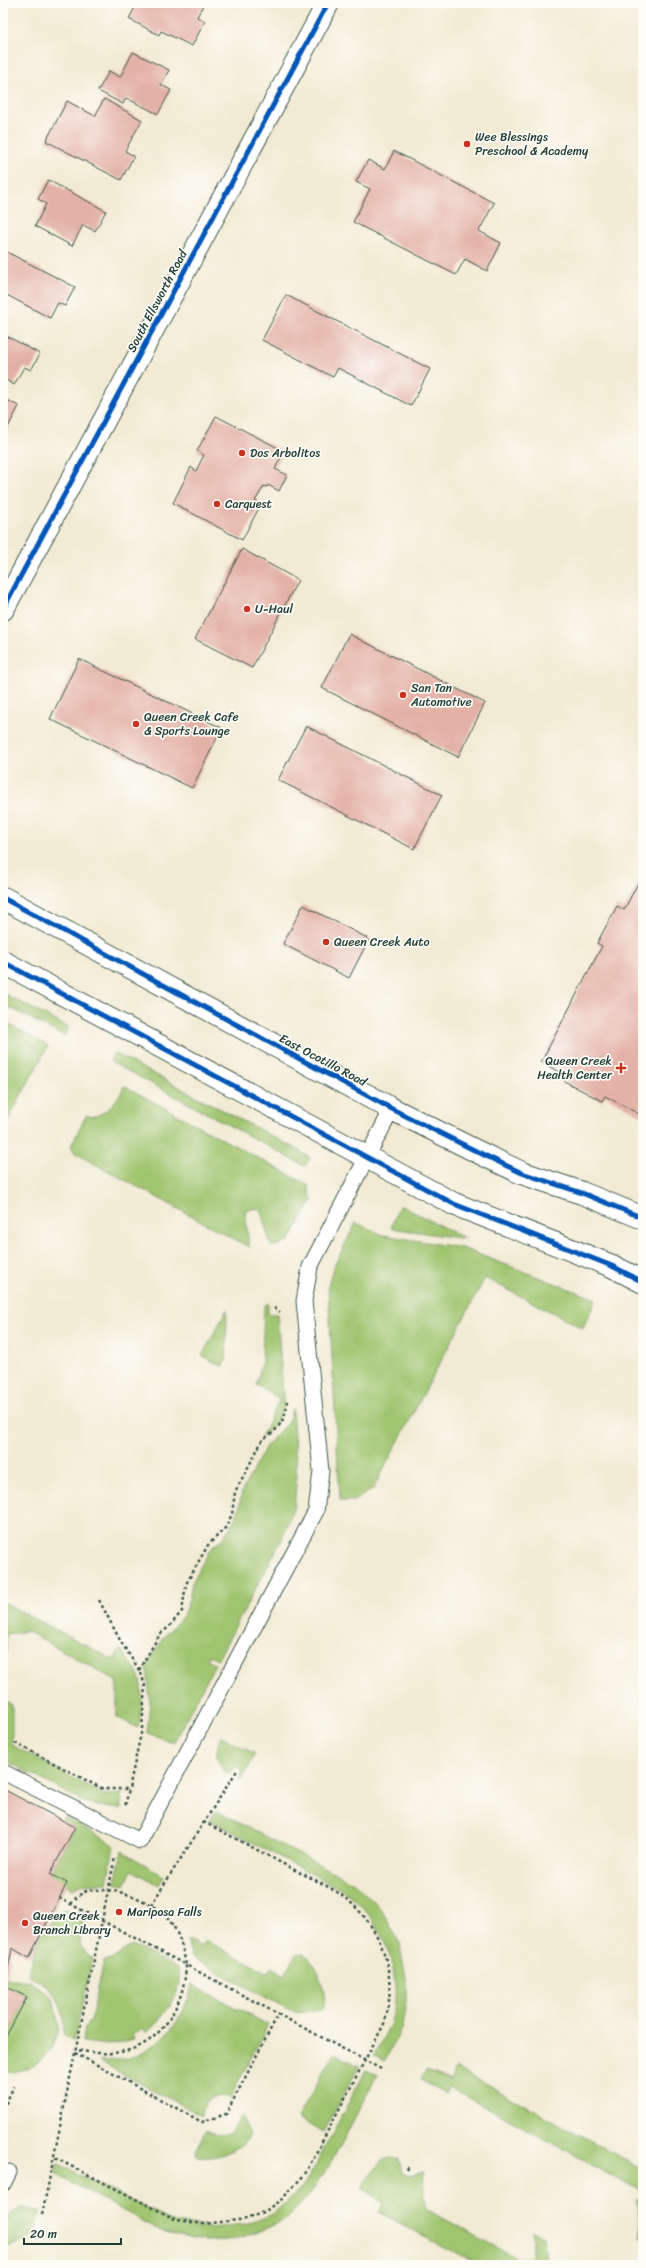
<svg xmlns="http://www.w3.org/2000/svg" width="646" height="2268" font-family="Sriracha,sans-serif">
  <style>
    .green { fill: #a0c56f; stroke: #608152 }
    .building { fill: #e3b1a6 }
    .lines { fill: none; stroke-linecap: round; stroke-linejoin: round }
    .lane-casing { stroke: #3f574c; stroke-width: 17 }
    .secondary-casing { stroke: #3f574c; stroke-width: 24 }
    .path { stroke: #3f574c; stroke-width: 2.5; stroke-dasharray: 3 3; stroke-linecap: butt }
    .lane { stroke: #fff; stroke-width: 15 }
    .secondary { stroke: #fff; stroke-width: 22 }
    .cycleway-casing { stroke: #fdfcf7; stroke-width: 8 }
    .cycleway { stroke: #0057b8; stroke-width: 5 }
    .poi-dot { fill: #c8321e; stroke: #fdfcf7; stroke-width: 1.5 }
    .labels { text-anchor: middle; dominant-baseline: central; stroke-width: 3.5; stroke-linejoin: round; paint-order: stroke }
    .poi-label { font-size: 12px; fill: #1f3d34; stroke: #fdfcf7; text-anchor: start }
    .street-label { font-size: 12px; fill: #1f3d34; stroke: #fdfcf7 }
  </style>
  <rect width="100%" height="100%" fill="#fdfcf7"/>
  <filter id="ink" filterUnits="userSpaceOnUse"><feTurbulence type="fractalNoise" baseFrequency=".025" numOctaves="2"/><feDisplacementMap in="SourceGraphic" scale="8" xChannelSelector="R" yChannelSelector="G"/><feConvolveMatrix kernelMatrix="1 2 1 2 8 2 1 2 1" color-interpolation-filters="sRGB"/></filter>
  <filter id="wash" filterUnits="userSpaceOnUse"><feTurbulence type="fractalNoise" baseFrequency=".012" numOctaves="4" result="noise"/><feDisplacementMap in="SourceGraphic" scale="16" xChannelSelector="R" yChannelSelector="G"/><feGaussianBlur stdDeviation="0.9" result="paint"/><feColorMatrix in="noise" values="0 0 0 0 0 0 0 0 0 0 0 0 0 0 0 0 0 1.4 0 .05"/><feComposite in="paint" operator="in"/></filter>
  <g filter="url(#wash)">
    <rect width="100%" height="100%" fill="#f2ead3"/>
    <path class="green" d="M3 993 69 1028 64 1036 3 1004Z
      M3 1021 48 1046 4 1127H3Z
      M114 1053 300 1151 310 1158 305 1166 115 1064 110 1061Z
      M124 1086 308 1185 312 1201 289 1241 280 1245 271 1246 260 1208 245 1210 249 1247 75 1153 71 1146 86 1116C102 1120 119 1100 124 1086Z
      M399 1206 404 1207 466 1239 391 1228Z
      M356 1223 383 1235 462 1248 596 1299 583 1328 485 1278 373 1489 354 1501H340L328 1286 333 1268Z
      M268 1303V1314H277L284 1407 273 1427 261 1437 280 1399 256 1385 262 1362 264 1306Z
      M227 1309 226 1360 222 1366 202 1356Z
      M292 1409 297 1475 294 1506 282 1539 218 1659 209 1655 207 1659 215 1664 174 1742 147 1733 150 1703 147 1666 163 1638 183 1616 189 1599 192 1583 210 1549 222 1539 232 1525 239 1509 242 1491 266 1446 288 1422Z
      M3 1602 114 1660 120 1649C126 1656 132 1664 137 1672 145 1687 142 1712 138 1728L117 1717V1681L27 1631 6 1634V1652L3 1654Z
      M3 1699 12 1705V1745L99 1792 105 1795 121 1794V1809L98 1806 82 1801 3 1759Z
      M221 1736 255 1754 242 1780 238 1779 243 1771 237 1766 229 1775C216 1765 214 1752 221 1736Z
      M216 1811 354 1883 381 1909 399 1942 406 1978V2003L402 2026 385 2061 374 2056C381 2041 391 2026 394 2011 401 1967 380 1914 342 1890L210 1820Z
      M65 1816 114 1845 107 1883 84 1884 73 1889 50 1874 75 1827 62 1820Z
      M122 1851 164 1876 159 1885 132 1870 125 1885 115 1883Z
      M64 1909 86 1920C76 1931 78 1952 93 1958L74 2040 63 2034C67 2008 54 1984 29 1976 31 1949 44 1926 64 1909Z
      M187 1939 201 1947 205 1940 268 1973 271 1967 285 1975 296 1954 304 1953C315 1961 332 1999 321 2010L295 2013 192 1958Z
      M131 1945 177 1968C186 1991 164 2015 150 2030L146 2032 143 2029 132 2035 134 2039 107 2045 83 2042 85 2027 91 2021 104 1961 117 1957Z
      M7 1978 31 1981C35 1988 45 1988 53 1998L59 2029 52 2049 38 2062 25 2069 15 2072 3 2070V2042L27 1997 5 1986Z
      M191 1984 268 2025 230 2098C216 2092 201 2101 201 2116L99 2061C109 2060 119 2061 129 2058 156 2049 177 2028 187 2002 189 1997 192 1990 191 1984Z
      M334 2053 359 2066 324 2132 299 2120V2116Z
      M456 2068 643 2169V2192L449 2087 445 2093 420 2080 426 2070 450 2081Z
      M366 2070 377 2075 332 2161 309 2196 285 2220 245 2237 227 2240 204 2241 165 2233 55 2174 57 2163 175 2223 210 2228 245 2224 258 2220 273 2214 303 2186 314 2168Z
      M241 2116 250 2134C244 2148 211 2164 197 2154V2149L206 2130C229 2141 231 2131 241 2116Z
      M390 2158 399 2159 402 2173 409 2176 423 2172 426 2209 517 2258 532 2256V2232L544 2237 546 2265H479L379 2212 384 2203 362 2188C370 2175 375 2163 390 2158Z
      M638 2199 643 2202V2239L640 2237Z
      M22 2208 40 2210C34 2238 30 2241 3 2248 3 2232 4 2214 22 2208Z"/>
    <g id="blocks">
      <path class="building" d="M137 3H204L197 17 205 21 192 46 161 31 159 35 129 19Z
        M133 52 169 70 161 85 171 90 158 114 126 98 123 104 98 91 109 71 120 77Z
        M104 99 142 120 125 151 134 156 121 180 46 141 67 101 95 116Z
        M394 151 494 203 479 231 501 243 487 271 465 259 456 275 353 222 370 189 356 182 368 160 385 169Z
        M48 180 106 211 95 231 83 225 72 246 35 226 46 204 38 199Z
        M3 250 75 287 65 306 58 303 50 318 3 293Z
        M286 295 430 369 411 406 338 368 333 377 262 340Z
        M3 334 40 354 31 370 24 367 14 385 3 378Z
        M3 400H6L19 406 3 437Z
        M216 416 284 451 275 469 287 475 279 491 268 485 267 487 264 486 255 501 261 504 242 540 173 503 191 467 196 471 204 455 197 451Z
        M242 549 298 580 252 668 195 639Z
        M349 634 485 703 458 757 322 688Z
        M79 659 222 728 192 788 50 719Z
        M306 726 442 795 414 849 278 780Z
        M638 883 643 886V1116L605 1096 602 1101 564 1081 567 1076 541 1062 602 946 597 943 617 906 624 910Z
        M303 905 369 939 349 978 283 944Z
        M3 1789 75 1827 50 1874 67 1883 29 1958 12 1948 5 1986 27 1997 3 2042Z"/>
    </g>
  </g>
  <g filter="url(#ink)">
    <use href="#blocks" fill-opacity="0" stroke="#3f574c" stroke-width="1"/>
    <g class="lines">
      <g class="lane-casing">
        <path id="lane" d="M3 1772 140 1841 316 1511 321 1471 304 1301 310 1267 392 1109
          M3 2184 9 2172"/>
      </g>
      <g class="secondary-casing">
        <path id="secondary" d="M3 609 328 3
          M3 898 392 1109 482 1154 522 1173 582 1193 643 1218
          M3 962 454 1204 612 1266 643 1282"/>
      </g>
      <path class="path" d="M274 1308 280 1312
        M99 1600 121 1642 141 1673 145 1686 142 1729 125 1807
        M139 1670 160 1634 169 1627 182 1611 186 1584 208 1545 226 1527 232 1514 235 1492 263 1439C277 1432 287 1418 287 1401
        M15 1743 103 1789H129
        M59 1898 186 1965C185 2002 163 2043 125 2051 109 2055 91 2053 76 2050
        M71 1904C75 1899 80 1893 87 1891 113 1885 152 1900 169 1920 179 1932 183 1949 186 1965L381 2069
        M151 1905 238 1769
        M75 2053 202 2122 226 2114 278 2015
        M3 2109 14 2086
        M55 2158 177 2220 204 2224 247 2219 265 2211 282 2199 305 2174 384 2024C399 1977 383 1927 344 1897 327 1884 305 1876 287 1866 260 1851 232 1837 204 1822
        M407 2170 409 2165
        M42 2215 115 1857"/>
      <use href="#lane" class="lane"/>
      <use href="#secondary" class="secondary"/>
      <g class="cycleway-casing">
        <path id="cycleway" d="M3 609 328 3
          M3 898 392 1109 482 1154 522 1173 582 1193 643 1218
          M3 962 454 1204 612 1266 643 1282"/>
      </g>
      <use href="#cycleway" class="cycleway"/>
    </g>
  </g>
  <g class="poi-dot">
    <circle cx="467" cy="144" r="4"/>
    <circle cx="242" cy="453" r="4"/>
    <circle cx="217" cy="504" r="4"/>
    <circle cx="247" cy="609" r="4"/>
    <circle cx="403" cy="695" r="4"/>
    <circle cx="136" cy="724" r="4"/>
    <circle cx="326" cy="942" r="4"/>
    <path d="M619 1062h4v4h4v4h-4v4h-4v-4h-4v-4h4z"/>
    <circle cx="119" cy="1912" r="4"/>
    <circle cx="25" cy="1923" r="4"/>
  </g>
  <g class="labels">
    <g class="poi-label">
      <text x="475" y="137">Wee Blessings<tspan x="475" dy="14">Preschool &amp; Academy</tspan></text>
      <text x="250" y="453">Dos Arbolitos</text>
      <text x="225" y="504">Carquest</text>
      <text x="255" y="609">U-Haul</text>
      <text x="411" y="688">San Tan<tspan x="411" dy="14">Automotive</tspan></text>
      <text x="144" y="717">Queen Creek Cafe<tspan x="144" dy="14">&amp; Sports Lounge</tspan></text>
      <text x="334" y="942">Queen Creek Auto</text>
      <text x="612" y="1061" text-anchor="end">Queen Creek<tspan x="612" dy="14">Health Center</tspan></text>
      <text x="127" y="1912">Mariposa Falls</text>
      <text x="33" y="1916">Queen Creek<tspan x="33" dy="14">Branch Library</tspan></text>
    </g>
    <g class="street-label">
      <text transform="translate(157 301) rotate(-62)">South Ellsworth Road</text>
      <text transform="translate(323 1060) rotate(28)">East Ocotillo Road</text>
    </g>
  </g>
  <rect width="646" height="2268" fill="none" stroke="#fdfcf7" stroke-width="16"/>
  <path d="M24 2238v6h97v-6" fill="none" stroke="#1f3d34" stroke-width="2"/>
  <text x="30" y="2238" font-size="12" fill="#1f3d34" stroke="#fdfcf7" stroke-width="3" paint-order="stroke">20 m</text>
</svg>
